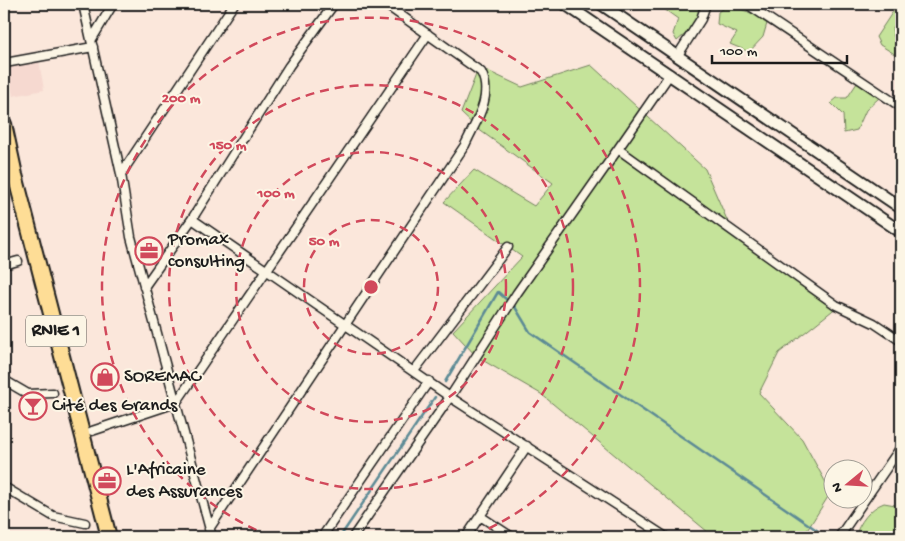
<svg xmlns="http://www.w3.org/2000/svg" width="905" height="541" font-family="'Gochi Hand',sans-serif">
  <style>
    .built { fill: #f6d9d0 }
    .green { fill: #c5e39a; stroke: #70805b }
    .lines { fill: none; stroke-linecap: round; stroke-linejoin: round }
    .stream { stroke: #5c8a95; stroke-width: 2.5 }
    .minor-casing { stroke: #1c1c1c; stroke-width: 11 }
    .tertiary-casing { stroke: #1c1c1c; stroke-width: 14 }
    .trunk-casing { stroke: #1c1c1c; stroke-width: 18 }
    .minor { stroke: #fcf5e5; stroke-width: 8 }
    .tertiary { stroke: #fcf5e5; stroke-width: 10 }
    .trunk { stroke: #fedd96; stroke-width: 14 }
    .ring { fill: none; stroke: #d1495b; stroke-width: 2.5; stroke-dasharray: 9 6 }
    .labels { text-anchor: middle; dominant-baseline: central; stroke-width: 4; stroke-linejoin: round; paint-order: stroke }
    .shield { fill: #fcf5e5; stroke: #5f5d58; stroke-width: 1 }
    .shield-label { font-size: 18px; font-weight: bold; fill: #1c1c1c }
    .poi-label { font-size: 19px; fill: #1c1c1c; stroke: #fcf5e5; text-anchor: start }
    .centre { fill: #d1495b; stroke: #fcf5e5; stroke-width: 2.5 }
    .ring-label { font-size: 15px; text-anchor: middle; font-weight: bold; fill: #d1495b; stroke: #fcf5e5; stroke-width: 4; stroke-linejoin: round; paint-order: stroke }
  </style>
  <rect width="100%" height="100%" fill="#fbe7db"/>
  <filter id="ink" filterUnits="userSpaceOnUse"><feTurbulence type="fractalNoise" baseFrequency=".02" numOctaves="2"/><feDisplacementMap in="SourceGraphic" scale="10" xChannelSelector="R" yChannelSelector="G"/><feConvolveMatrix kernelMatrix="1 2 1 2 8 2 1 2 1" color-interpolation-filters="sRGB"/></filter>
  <g filter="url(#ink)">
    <path class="built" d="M39 61 44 90 13 96 8 67Z"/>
    <path class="green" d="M668 4H704L690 30 677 41 673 34 678 19 664 9Z
      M728 4 768 20 763 37 749 52 730 44 737 33 717 24 718 12Z
      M901 9 899 19 892 29 894 37 901 36V58L880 45 876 37 894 10Z
      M591 65 705 169 734 236 837 307 779 353 759 393 802 439 831 492 803 537H714L541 394 477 357 453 331 522 257 444 202 474 170 534 206 553 183 478 129 461 113 479 67 522 87Z
      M859 80 880 97 866 110 857 130 844 133 843 115 831 103 837 98H847Z
      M884 503 901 506V537H855C859 523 870 508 884 503Z"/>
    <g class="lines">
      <path class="stream" d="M445 382 498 292 515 307 530 332 818 531
        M340 537 435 397"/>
      <g class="minor-casing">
        <path id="minor" d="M83 4 121 174 131 237 212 537
          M747 4 901 107
          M92 39 113 4
          M678 55 701 19 706 4
          M5 63 93 47
          M670 74 618 149 836 305 874 323 901 341
          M121 174 234 4
          M192 219 450 397 666 537
          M4 265 18 261
          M144 287 192 219 289 66 334 4
          M414 371 508 247
          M4 380 28 394 53 393
          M92 431 176 403 428 34
          M4 487 53 516 85 523
          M480 516 512 537
          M209 529 465 145C475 123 494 96 481 72L385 4
          M322 537 429 381
          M353 537 450 397 517 293 618 149
          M466 537 527 446
          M839 537 901 447"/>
      </g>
      <g class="tertiary-casing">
        <path id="tertiary" d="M565 4 901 232
          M601 4 901 208"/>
      </g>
      <g class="trunk-casing">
        <path id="trunk" d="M4 124 15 175 109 537"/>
      </g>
      <use href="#minor" class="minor"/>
      <use href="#tertiary" class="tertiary"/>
      <use href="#trunk" class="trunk"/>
    </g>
  </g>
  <g class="ring">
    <circle cx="371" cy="287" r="67"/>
    <circle cx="371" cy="287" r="135"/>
    <circle cx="371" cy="287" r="202"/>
    <path d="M270 536A269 269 0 1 1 472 536"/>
  </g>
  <defs>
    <g id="office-ring" transform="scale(1.4375)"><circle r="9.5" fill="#fcf5e5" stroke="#d1495b" stroke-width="1.5"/><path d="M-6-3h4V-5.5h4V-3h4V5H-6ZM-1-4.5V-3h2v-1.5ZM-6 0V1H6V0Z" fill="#d1495b"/></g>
    <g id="shop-ring" transform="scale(1.4375)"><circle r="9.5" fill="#fcf5e5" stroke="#d1495b" stroke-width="1.5"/><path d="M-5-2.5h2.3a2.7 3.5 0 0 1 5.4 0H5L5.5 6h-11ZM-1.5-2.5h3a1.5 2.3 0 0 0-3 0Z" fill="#d1495b"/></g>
    <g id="bar-ring" transform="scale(1.4375)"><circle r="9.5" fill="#fcf5e5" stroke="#d1495b" stroke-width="1.5"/><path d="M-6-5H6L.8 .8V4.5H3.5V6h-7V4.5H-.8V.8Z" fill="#d1495b"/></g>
  </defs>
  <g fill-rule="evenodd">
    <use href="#office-ring" x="149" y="251"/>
    <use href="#shop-ring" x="105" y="377"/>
    <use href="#bar-ring" x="33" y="406"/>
    <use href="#office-ring" x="107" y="481"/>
  </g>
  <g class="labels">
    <rect class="shield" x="26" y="315.5" width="60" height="31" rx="4"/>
    <g class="shield-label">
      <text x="56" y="331">RNIE 1</text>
    </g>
    <g class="poi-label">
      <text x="168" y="240">Promax<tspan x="168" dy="22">consulting</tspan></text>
      <text x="124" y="377">SOREMAC</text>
      <text x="52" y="406">Cité des Grands</text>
      <text x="126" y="470">L'Africaine<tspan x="126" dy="22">des Assurances</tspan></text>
    </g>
  </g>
  <circle cx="371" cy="287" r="8" class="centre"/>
  <g class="ring-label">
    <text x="181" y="102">200 m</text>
    <text x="228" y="149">150 m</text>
    <text x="276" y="197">100 m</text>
    <text x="324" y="245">50 m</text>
  </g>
  <rect width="905" height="541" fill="none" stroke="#fcf5e5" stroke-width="20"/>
  <rect x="10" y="10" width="885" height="521" fill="none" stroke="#1c1c1c" stroke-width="2" filter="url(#ink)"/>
  <g transform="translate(848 484) rotate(252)"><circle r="24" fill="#fcf5e5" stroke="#a29e95"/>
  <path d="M0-4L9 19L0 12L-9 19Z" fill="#d1495b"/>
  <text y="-8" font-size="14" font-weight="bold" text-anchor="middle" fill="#1c1c1c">N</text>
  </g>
  <path d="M712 55v8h135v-8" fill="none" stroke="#1c1c1c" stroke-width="2.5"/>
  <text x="720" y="55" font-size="15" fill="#1c1c1c" stroke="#fcf5e5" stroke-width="4" paint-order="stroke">100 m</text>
</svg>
